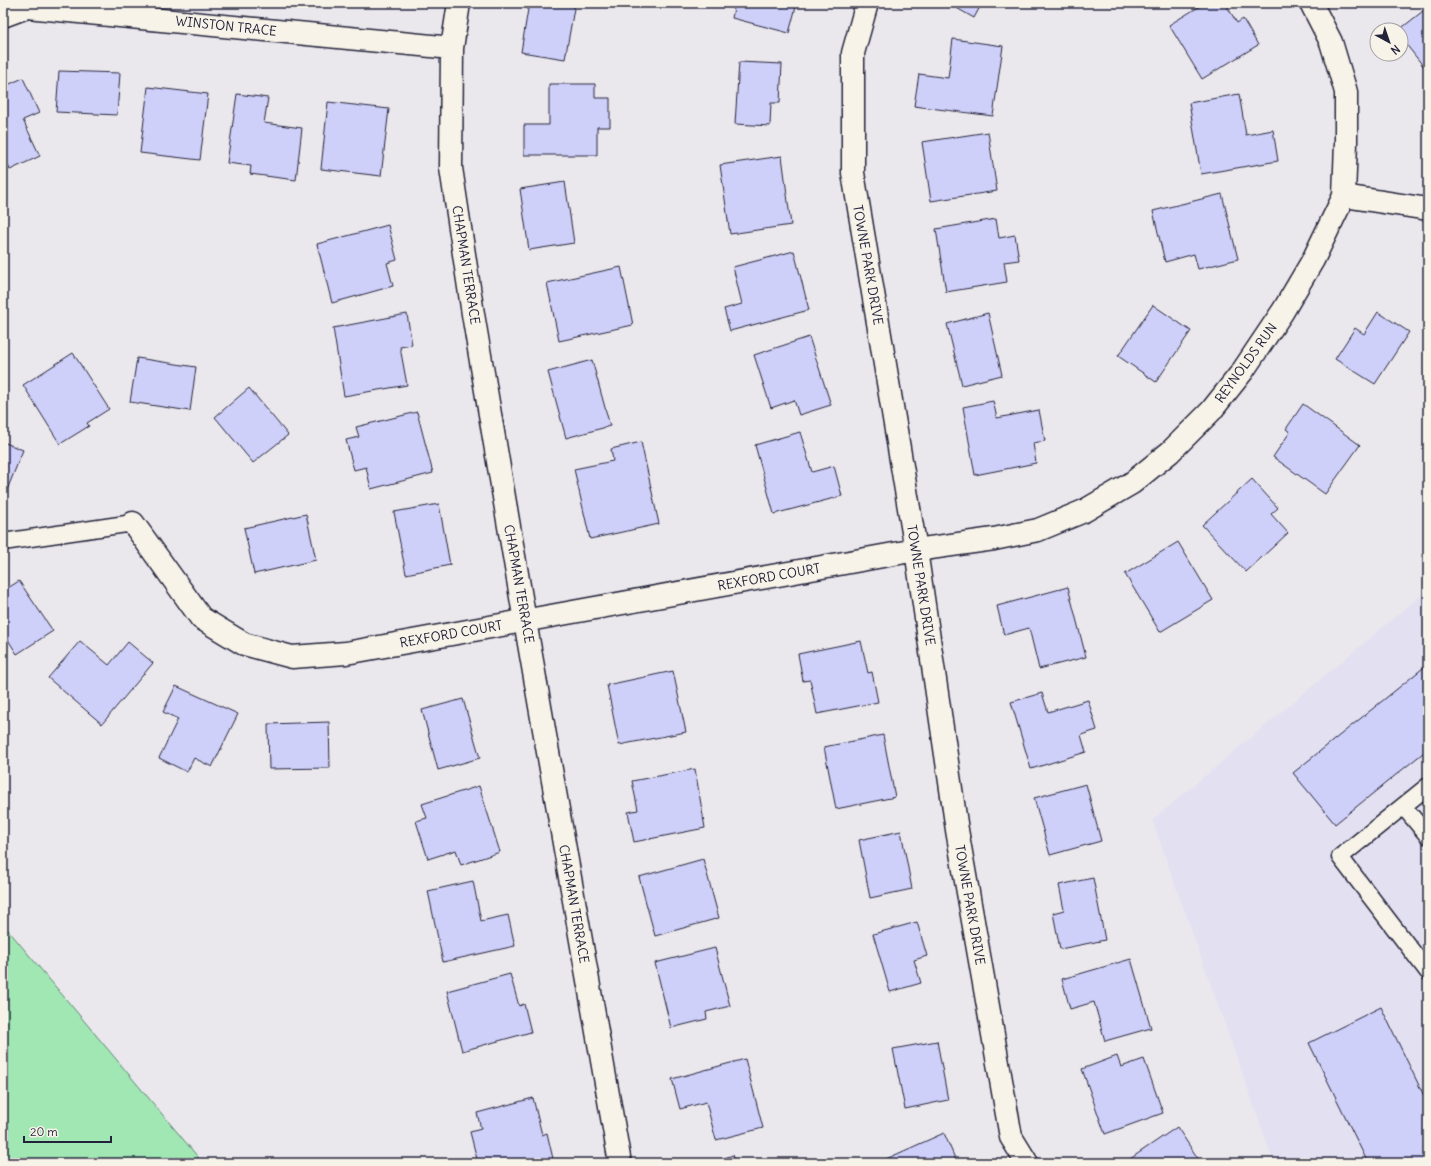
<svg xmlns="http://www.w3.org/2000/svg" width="1431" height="1166" font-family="Delius,sans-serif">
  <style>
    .built { fill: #e3e1f1 }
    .green { fill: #a1e7b3; stroke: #628477 }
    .building { fill: #cfd0f9; stroke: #22223b }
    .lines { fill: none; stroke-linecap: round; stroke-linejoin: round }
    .lane-casing { stroke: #22223b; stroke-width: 19 }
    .street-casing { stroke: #22223b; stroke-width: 25 }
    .lane { stroke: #f7f3e8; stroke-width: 16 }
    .street { stroke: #f7f3e8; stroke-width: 22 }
    .labels { text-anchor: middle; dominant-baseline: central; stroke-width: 4; stroke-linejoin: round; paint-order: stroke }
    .street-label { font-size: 13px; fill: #22223b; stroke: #f7f3e8 }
  </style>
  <rect width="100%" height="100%" fill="#ebe8ed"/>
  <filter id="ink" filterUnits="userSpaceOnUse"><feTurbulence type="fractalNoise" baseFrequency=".025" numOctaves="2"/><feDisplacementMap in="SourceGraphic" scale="8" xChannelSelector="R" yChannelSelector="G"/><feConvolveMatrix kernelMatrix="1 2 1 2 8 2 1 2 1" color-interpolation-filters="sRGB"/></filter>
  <g filter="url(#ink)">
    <path class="built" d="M1428 589V1163H1274L1152 820Z"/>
    <path class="green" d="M3 924 203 1163H3Z"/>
    <path class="building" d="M529 3H575L565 59 521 52Z
      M735 3H797L789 33 732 18Z
      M948 3H982L974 18Z
      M1205 3H1225L1237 23 1243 19 1258 45 1202 79 1169 25Z
      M1428 7V72L1401 38V30H1399Z
      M953 39 1003 46 993 116 914 106 919 74 948 78Z
      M739 62 782 64 780 103H771L770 126 735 124Z
      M59 71 120 73 117 115 56 112Z
      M23 78 39 113 23 120 40 156 10 170 4 156 3 157V87Z
      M549 84H595V98H610V127H597V155H524V125H549Z
      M148 87 208 94 200 160 140 153Z
      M237 94 268 98 264 123 302 128 296 180 250 174 251 166 227 163Z
      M1239 94 1246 135 1273 130 1278 161 1201 174 1189 103Z
      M328 102 389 109 381 176 321 169Z
      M988 132 997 191 931 201 922 142Z
      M782 156 791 225 730 234 720 165Z
      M565 182 574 243 529 250 520 189Z
      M1222 194 1238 259 1198 269 1194 254 1165 262 1153 211Z
      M996 219 999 238 1015 235 1019 260 1004 262 1007 282 946 292 936 229Z
      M388 225 397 260 387 263 393 286 332 303 317 244Z
      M794 251 809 310 730 331 724 309 742 304 733 267Z
      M621 267 633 325 559 341 547 283Z
      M1153 305 1191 331 1156 382 1118 356Z
      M1378 312 1409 332 1375 384 1335 359 1355 328 1364 334Z
      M988 313 1002 375 962 385 947 324Z
      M407 314 412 345 400 347 407 385 344 396 333 328Z
      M809 337 831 405 799 415 794 400 771 408 754 355Z
      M73 353 109 409 87 423 89 426 60 444 23 385Z
      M137 358 196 367 190 411 130 402Z
      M592 360 610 426 566 438 548 372Z
      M249 388 288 435 253 463 215 417Z
      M993 401 997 418 1039 410 1045 441 1033 443 1036 463 975 475 963 407Z
      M1303 404 1360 445 1325 494 1273 457 1290 432 1286 429Z
      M417 412 433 473 371 489 366 467 354 470 346 440 359 437 356 427Z
      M800 432 812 472 834 466 842 496 774 514 755 445Z
      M3 442 23 450 3 500Z
      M641 442 659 524 590 539 574 469 613 461 611 449Z
      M1252 479 1278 508 1271 514 1288 533 1246 572 1202 525Z
      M439 504 450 565 406 574 394 512Z
      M306 514 316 560 254 574 244 528Z
      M1178 542 1213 600 1160 632 1125 574Z
      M19 581 53 631 17 654 3 632V591Z
      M1068 587 1086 657 1039 669 1029 628 1004 635 997 606Z
      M80 641 109 665 128 642 153 663 102 724 48 678Z
      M861 641 868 673 872 672 878 702 817 714 810 680 803 681 798 654Z
      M1428 664V749L1335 824 1293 773Z
      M673 671 686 732 619 745 607 685Z
      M176 686 238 714 212 767 194 758 187 772 159 758 178 719 163 712Z
      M1042 693 1048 712 1088 700 1097 730 1081 735 1086 752 1031 769 1011 702Z
      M463 699 480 758 438 770 422 710Z
      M329 722 330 768 269 769 268 724Z
      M883 735 895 797 836 809 824 747Z
      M695 769 705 828 634 842 628 812 638 810 632 781Z
      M1086 784 1101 841 1050 855 1034 798Z
      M479 786 500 852 461 865 456 850 428 859 416 821 427 818 422 804Z
      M901 831 912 889 870 898 859 840Z
      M703 859 719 918 655 936 639 877Z
      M1093 878 1105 940 1060 949 1053 913 1064 910 1059 885Z
      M473 881 481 921 508 915 515 946 443 962 428 891Z
      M917 922 927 956 914 960 921 983 890 992 873 934Z
      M715 948 730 1006 706 1012 707 1019 671 1028 655 963Z
      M1131 959 1151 1028 1105 1041 1094 1002 1070 1009 1062 979Z
      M510 974 519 1006 524 1004 531 1032 462 1051 447 991Z
      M1381 1007 1428 1104V1163H1368L1309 1043Z
      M937 1041 948 1100 905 1109 893 1049Z
      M1117 1056 1121 1067 1144 1059 1163 1113 1105 1134 1082 1069Z
      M745 1059 763 1128 716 1140 706 1102 680 1109 672 1079Z
      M533 1098 542 1135 547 1133 554 1163H512L511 1161 504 1163H478L470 1132 481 1129 477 1113Z
      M1177 1127 1201 1163H1124Z
      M944 1133 957 1163H887L886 1159Z
      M733 1155 736 1163H710Z"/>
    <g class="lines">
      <g class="lane-casing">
        <path id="lane" d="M3 542 133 523
          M1428 786 1340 857 1428 972
          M1403 806 1428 836"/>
      </g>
      <g class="street-casing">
        <path id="street" d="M459 3 452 48 451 168 473 314 525 621 620 1163
          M867 3 853 53V173L916 550 957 830 1011 1137 1027 1163
          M3 16 27 7 452 48
          M1344 196 1428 209
          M133 523 201 618 244 644 292 657 346 653 916 550 994 539 1038 530 1084 511 1132 483 1170 452 1211 411 1242 372 1283 311 1313 260 1344 196 1346 143V92L1331 42 1311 3"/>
      </g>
      <use href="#lane" class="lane"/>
      <use href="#street" class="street"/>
    </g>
  </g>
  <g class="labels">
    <g class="street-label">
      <text transform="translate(226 26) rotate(6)">WINSTON TRACE</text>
      <text transform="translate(466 265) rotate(81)">CHAPMAN TERRACE</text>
      <text transform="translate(868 265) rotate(80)">TOWNE PARK DRIVE</text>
      <text transform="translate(1246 363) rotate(-54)">REYNOLDS RUN</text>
      <text transform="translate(769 577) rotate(-10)">REXFORD COURT</text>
      <text transform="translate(519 584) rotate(80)">CHAPMAN TERRACE</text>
      <text transform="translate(921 585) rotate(81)">TOWNE PARK DRIVE</text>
      <text transform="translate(451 634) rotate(-10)">REXFORD COURT</text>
      <text transform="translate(574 904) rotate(80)">CHAPMAN TERRACE</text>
      <text transform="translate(970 905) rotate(80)">TOWNE PARK DRIVE</text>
    </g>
  </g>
  <rect width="1431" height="1166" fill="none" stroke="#f7f3e8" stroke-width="16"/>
  <rect x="8" y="8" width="1415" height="1150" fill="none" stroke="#22223b" stroke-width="1.5" filter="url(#ink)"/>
  <g transform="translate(1389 42) rotate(140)"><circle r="19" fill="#f7f3e8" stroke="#a29fa3"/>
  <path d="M0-3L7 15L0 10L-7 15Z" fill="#22223b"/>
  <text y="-6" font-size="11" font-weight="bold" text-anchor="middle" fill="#22223b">N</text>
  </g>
  <path d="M24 1136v6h87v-6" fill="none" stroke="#22223b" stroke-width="2"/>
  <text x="30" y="1136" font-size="12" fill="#22223b" stroke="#f7f3e8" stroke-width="3" paint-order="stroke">20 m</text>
</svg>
